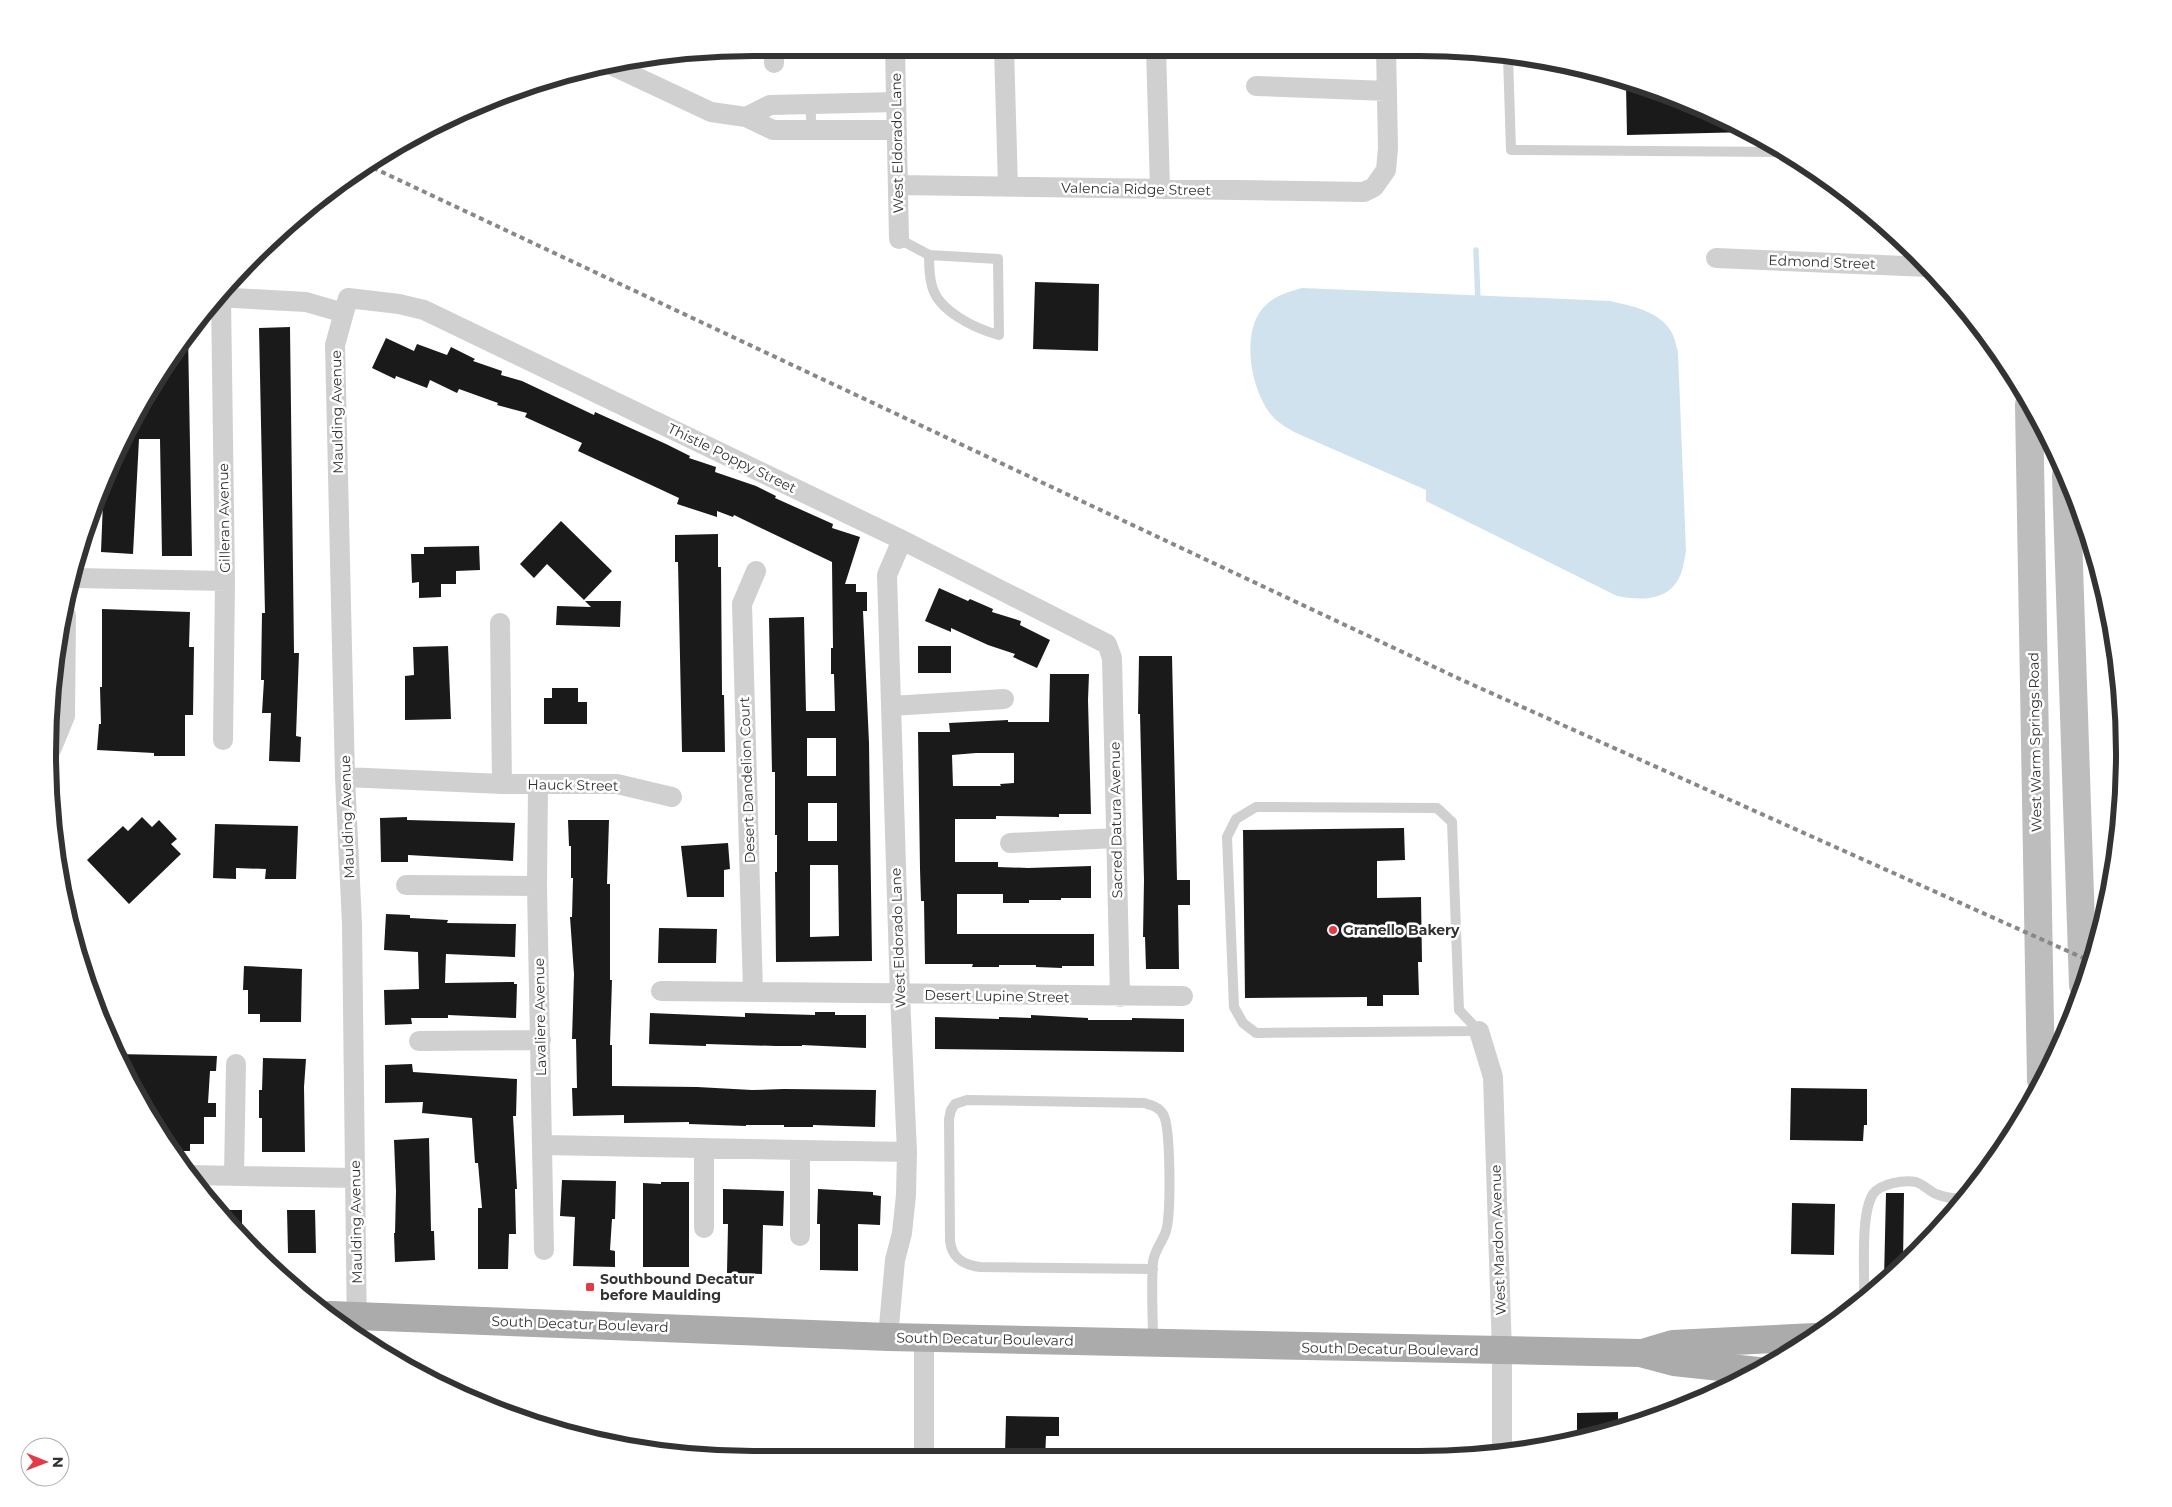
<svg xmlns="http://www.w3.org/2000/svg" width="2172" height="1507" font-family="Montserrat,sans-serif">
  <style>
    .water { fill: #cfe2ee }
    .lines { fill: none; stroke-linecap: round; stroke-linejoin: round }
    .stream { stroke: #cfe2ee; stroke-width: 5.5 }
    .building { fill: #1a1a1a; fill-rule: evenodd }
    .lane { stroke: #d0d0d0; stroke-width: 10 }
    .street { stroke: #d0d0d0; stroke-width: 20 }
    .secondary { stroke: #bdbdbd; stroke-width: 28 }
    .primary { stroke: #ababab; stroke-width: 28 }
    .rail { stroke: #888; stroke-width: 4; stroke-dasharray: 5 4; stroke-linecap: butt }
    .poi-dot { fill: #e63946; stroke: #fff; stroke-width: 2 }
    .labels { text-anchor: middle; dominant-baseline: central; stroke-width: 5; stroke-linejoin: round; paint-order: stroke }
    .street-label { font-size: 14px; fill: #333; stroke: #fff }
    .poi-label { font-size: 14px; font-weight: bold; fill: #333; stroke: #fff; text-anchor: start }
    .rim { fill: none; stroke: #333; stroke-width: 6 }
  </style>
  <rect width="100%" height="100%" fill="#fff"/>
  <path class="water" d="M1302 288 1610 301C1632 306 1660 311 1672 333 1675 338 1676 346 1678 352L1686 552C1684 560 1683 571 1679 578 1667 602 1639 600 1617 596L1426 501V490L1294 432C1288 428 1280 424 1275 419 1251 395 1238 329 1267 304 1277 295 1288 292 1302 288Z"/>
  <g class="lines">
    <path class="stream" d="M1476 250 1478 303"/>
  </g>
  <path class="building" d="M1626 85 1731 120 1749 132 1627 135Z
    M1035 282 1099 284 1098 351 1033 349Z
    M290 327 294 653H299L296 736 301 737 300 762 269 761 271 713H262L264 680H261L262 613H265L259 328Z
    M188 334 192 556H162L160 439H139L133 554 101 552 104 477 166 362Z
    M386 338 414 351 417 344 447 355 451 347 475 359 473 361 502 371 501 375 522 381 594 415 595 412 666 444 690 456 689 458 716 467 715 472 756 486 776 496 775 498 833 524 832 528 860 537 845 584H856V592H867V611H863L869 743 872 961 776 962 775 872H777V835H775V772H772L769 618 804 617 806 711H835L834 674H831V648H833L832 562 734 515 733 517 717 511V517L677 504 679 498 578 451 582 443 525 417 527 413 497 405 498 403 459 389 457 393 430 380 427 388 396 376 395 379 372 368ZM807 738H836V776H807ZM808 803H837V841H808ZM810 865H838L839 936 810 937Z
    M561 521 612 571 584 600 547 564 534 578 520 564Z
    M718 534V567H721L722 695H724L725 752H682L678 562H675V535Z
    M479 546 480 570 456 571V584H441V597L419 598V582L412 583 411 554H424V547Z
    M939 588 968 601 970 599 993 609 992 612 1021 621 1020 625 1050 640 1037 668 1013 657 1015 654 988 645 951 628V632L925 621Z
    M585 601H621L620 627 556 625 557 606 591 607Z
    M102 609 190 612 189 647H194L193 715H185V756H154V753L97 750 99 724H101L100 687H102Z
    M448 646 451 719 405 720V676L414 675 413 647Z
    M918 646H951V673H918Z
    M1139 656H1172L1177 880H1190V905H1178L1179 969H1146L1145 937H1143L1144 880 1140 714H1138Z
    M1050 674H1089L1088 700 1091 814H1059V817L996 816V819H955V862H998V867L1028 868 1091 866V898H1061V900H1029V903H1003V894H957V934H1094V966H1062V968L1036 967V965H999V967H972L973 964H925L924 901H921L920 869 918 732H950L949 723 1008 720V722H1049ZM976 753H1014V783L1000 784 1001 786H953L952 755Z
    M552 688H578V702H587V724H544V698H552Z
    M142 817 152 827 159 820 177 839 171 844 181 854 129 904 87 860 123 826 128 831Z
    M407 817V820L515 823 513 861 408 855V862H381L380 818Z
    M568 820H609L607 884H610V980H612L610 1045H612V1086L697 1087 752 1090 784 1089 876 1090 875 1127 813 1125V1127H784V1125H746V1126L689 1124V1122L624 1123V1115L573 1116 572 1088H577L576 1039H572L574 974 570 917H572L573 878H571V846H569Z
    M215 824 298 826 296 879H265L266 869 236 868V879L213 878Z
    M1404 828 1405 860 1377 861V898L1421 897 1422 962H1418L1419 995H1383V1006H1367V997L1245 998 1243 830Z
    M728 843 730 869 724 870V897H687L681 846Z
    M386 914 410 915V918L448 920 447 923 516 924 515 957 446 954 445 983 514 982V984H517L516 1018 448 1015V1018H411L412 1024 385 1025 384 990 419 989 418 952 384 950Z
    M659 928 717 929 716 963H658Z
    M244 966 302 969 301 1022H260V1014H248V990H243Z
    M815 1012H835V1015H866V1048L802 1045V1046H776L706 1044V1046L649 1044 650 1013 745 1017V1013L815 1015Z
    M1031 1015 1088 1018V1020H1132V1018L1184 1019V1052L935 1049V1017L999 1019V1017L1031 1018Z
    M116 1054 217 1056 216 1071H210L208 1103H216V1117H204V1144H190V1151H173L120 1066Z
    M263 1058 306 1059 304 1087 305 1152H262V1118H259V1090H262Z
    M412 1064 413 1072 517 1079 516 1116H513L517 1189H515L516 1234H509L508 1269H478V1208H482L478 1163H475L472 1118 422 1113 423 1102 385 1103V1065Z
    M1791 1088 1867 1089V1125H1864L1863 1141 1790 1140Z
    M429 1138 431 1231H434L435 1260 395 1262 394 1233H395L396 1191 394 1140Z
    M562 1180 616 1181 615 1219H612L610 1250 615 1251V1267L573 1266 575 1217 560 1216Z
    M661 1182H689V1267H643V1183L661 1184Z
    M723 1189 784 1191 783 1226 763 1225 762 1274 727 1273 728 1224H723Z
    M818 1189 873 1192V1195L881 1196 880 1225 858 1224V1271L820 1270V1224H817Z
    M1886 1193H1904L1903 1265 1884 1280Z
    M1792 1203 1835 1204 1834 1255 1791 1254Z
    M217 1210H242V1239L223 1217Z
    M287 1210H315L316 1253H288Z
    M1618 1412V1425L1577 1439V1413Z
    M1006 1416 1059 1417V1436H1046L1045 1460H1018V1453H1005Z"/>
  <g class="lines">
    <path class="lane" d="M1508 56 1511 150 1781 152
      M810 105 812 130
      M899 239 929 255 998 259 999 335C976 329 938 311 932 286 929 276 929 265 929 255
      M1256 807 1437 808 1452 822 1459 1010 1479 1031 1256 1033 1243 1023 1234 1007 1227 837 1236 819Z
      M1153 1269 980 1267C964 1265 952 1259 950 1241L949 1119 951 1110 955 1104 967 1100 1144 1103C1151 1105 1159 1107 1163 1114 1171 1126 1171 1215 1166 1231 1163 1241 1154 1251 1153 1262 1151 1288 1153 1315 1153 1342
      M1864 1297C1865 1271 1860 1215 1873 1194 1881 1183 1904 1180 1916 1182 1923 1184 1929 1191 1936 1194 1944 1197 1954 1199 1962 1198"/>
    <path class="street" d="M774 48V63
      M895 48 899 239
      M1004 48 1008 187
      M1156 48 1160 189
      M613 66 711 112 746 117 773 130H897
      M1256 86 1387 91
      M746 117 770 105 896 102
      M898 185 1364 192 1374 187 1386 170 1388 148 1386 48
      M1716 258 1928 267
      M216 297 306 302 344 313
      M221 297 225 581 223 740
      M76 578 225 581
      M500 623 502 784
      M891 706 1004 699
      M48 752 51 750 65 716 66 615
      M345 777 502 784H617L672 797
      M538 785 537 886 544 1250
      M1010 843 1116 838
      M406 885 537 886
      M661 991 1183 996
      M753 992 742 604 756 571
      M1479 1031 1493 1077 1502 1352V1451
      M419 1041 541 1040
      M543 1145 907 1152
      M704 1148V1228
      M800 1150V1236
      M188 1175 355 1178
      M234 1175 236 1064
      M357 1337 352 924 345 777 335 345 348 298 399 304 424 310 902 540 1107 644 1112 658 1120 997
      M888 1337 895 1260 902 1233 906 1195 907 1152 900 995 887 575 902 540
      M924 1337V1459"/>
    <path class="secondary" d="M2029 405 2041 1080
      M2066 475 2083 985"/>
    <path class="primary" d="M330 1315 888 1337 1640 1353 1674 1362 1758 1371
      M1646 1352 1673 1344 1815 1337"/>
    <path class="rail" d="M365 164 1462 680 2090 961"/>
  </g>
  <g class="poi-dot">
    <circle cx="1333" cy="930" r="5"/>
    <rect x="585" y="1282" width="10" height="10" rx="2.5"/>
  </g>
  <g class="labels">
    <g class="street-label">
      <text transform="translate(897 143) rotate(-91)">West Eldorado Lane</text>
      <text transform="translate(1136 189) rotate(1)">Valencia Ridge Street</text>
      <text transform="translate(1822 262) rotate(2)">Edmond Street</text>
      <text transform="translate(337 412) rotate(-91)">Maulding Avenue</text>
      <text transform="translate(732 458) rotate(26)">Thistle Poppy Street</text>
      <text transform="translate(224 518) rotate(-91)">Gilleran Avenue</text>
      <text transform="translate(2035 742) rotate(-91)">West Warm Springs Road</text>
      <text transform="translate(747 780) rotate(-92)">Desert Dandelion Court</text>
      <text transform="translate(573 785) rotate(1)">Hauck Street</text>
      <text transform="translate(347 817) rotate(-92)">Maulding Avenue</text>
      <text transform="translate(1116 820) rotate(-91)">Sacred Datura Avenue</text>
      <text transform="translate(898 938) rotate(-92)">West Eldorado Lane</text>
      <text transform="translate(997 996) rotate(1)">Desert Lupine Street</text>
      <text transform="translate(540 1017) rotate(-91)">Lavaliere Avenue</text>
      <text transform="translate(356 1222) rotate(-91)">Maulding Avenue</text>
      <text transform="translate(1498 1240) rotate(-92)">West Mardon Avenue</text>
      <text transform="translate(580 1324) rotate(2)">South Decatur Boulevard</text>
      <text transform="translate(985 1339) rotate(1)">South Decatur Boulevard</text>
      <text transform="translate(1390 1349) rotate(1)">South Decatur Boulevard</text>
    </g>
    <g class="poi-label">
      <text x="1343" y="930">Granello Bakery</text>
      <text x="600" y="1279">Southbound Decatur<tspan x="600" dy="16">before Maulding</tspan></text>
    </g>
  </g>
  <path d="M0 0H2172V1507H0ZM753 56H1419A697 697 0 0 1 2116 753V754A697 697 0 0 1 1419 1451H753A697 697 0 0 1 56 754V753A697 697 0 0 1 753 56Z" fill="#fff" fill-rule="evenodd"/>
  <path class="rim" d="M753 56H1419A697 697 0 0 1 2116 753V754A697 697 0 0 1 1419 1451H753A697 697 0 0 1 56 754V753A697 697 0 0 1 753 56Z"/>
  <g transform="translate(45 1462) rotate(91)"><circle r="24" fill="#ffffff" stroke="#adadad"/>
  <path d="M0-4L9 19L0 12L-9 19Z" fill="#e63946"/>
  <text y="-8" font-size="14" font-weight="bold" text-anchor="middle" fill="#333333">N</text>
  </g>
</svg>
